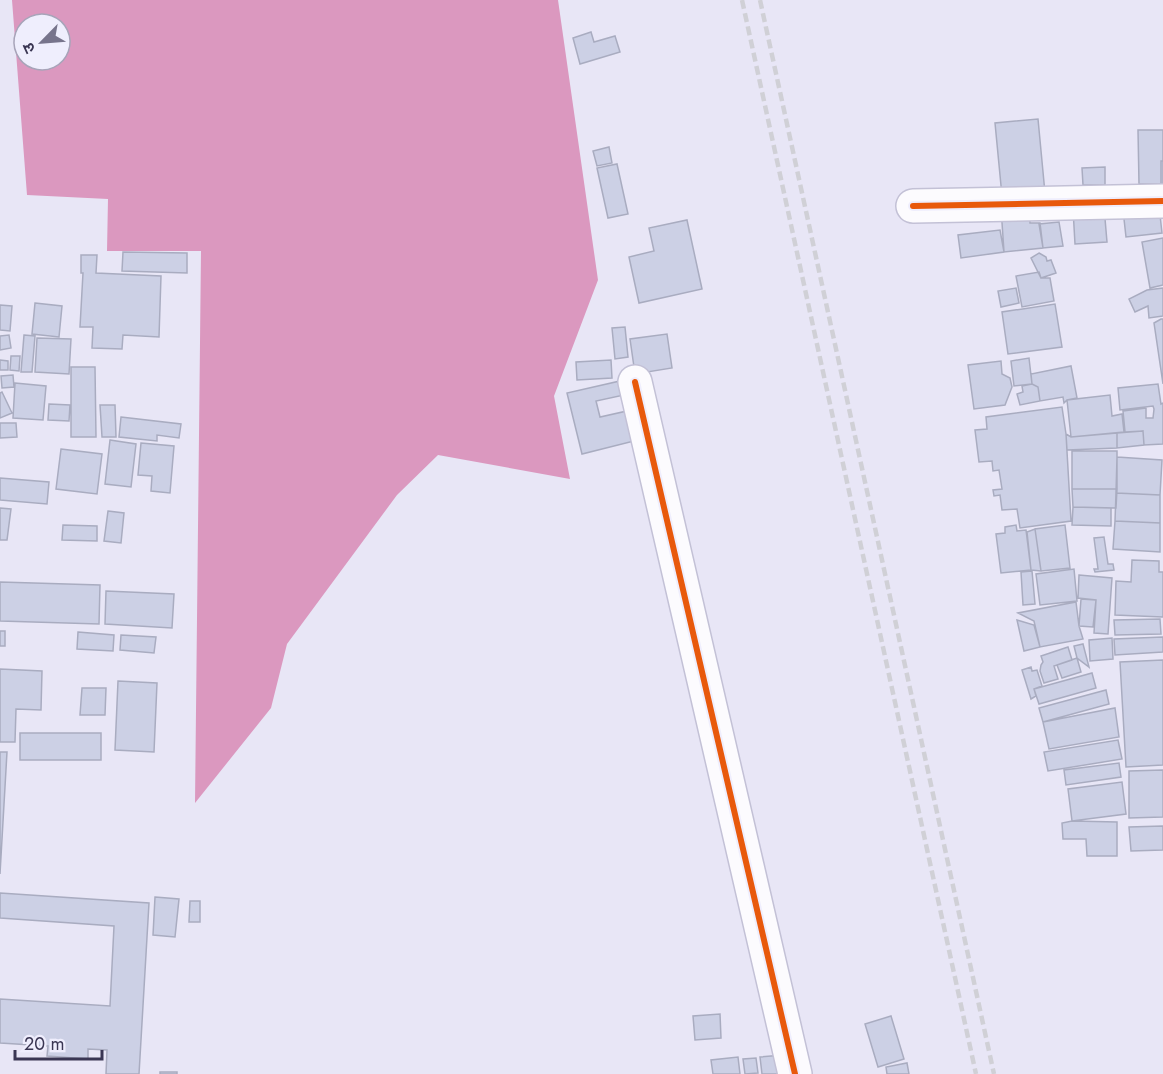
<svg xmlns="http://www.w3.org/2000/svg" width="1163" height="1074" font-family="Jost,'Noto Sans Devanagari',sans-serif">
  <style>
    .water { fill: #db98bf; fill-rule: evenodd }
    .building { fill: #ccd0e5; stroke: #a9acc0; stroke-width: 1.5 }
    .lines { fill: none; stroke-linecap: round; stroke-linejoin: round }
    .minor-casing { stroke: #c3c1d6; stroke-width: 36 }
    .minor { stroke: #fcfbfe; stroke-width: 33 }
    .rail { stroke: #d0d0d6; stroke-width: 4.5; stroke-dasharray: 9 4.5; stroke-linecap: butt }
    .cycleway-casing { stroke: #efeefd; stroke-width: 10 }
    .cycleway { stroke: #e8590c; stroke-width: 6 }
  </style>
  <rect width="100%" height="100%" fill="#e8e6f6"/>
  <path class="water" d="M12 0H558L598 280 554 396 570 479 438 455 397 495 287 644 271 708 195 803 201 251H107L108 199 27 195ZM24 24H60V60H24Z"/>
  <path class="building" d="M591 32 594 42 615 36 620 52 580 64 573 38Z
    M1038 119 1045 193 1002 196 995 123Z
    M1138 130H1163V161H1161V184H1139Z
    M609 147 612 163 597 166 593 151Z
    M1161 161H1163V184H1161Z
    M617 164 628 214 608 218 597 168Z
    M1105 167V185H1083L1082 168Z
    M1029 206 1030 223H1040L1043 248 1004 252 1001 208Z
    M1159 206 1162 233 1126 237 1123 210Z
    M1104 207 1107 242 1075 244 1073 209Z
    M687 220 702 289 639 303 629 257 654 251 649 228Z
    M1059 222 1063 246 1043 248 1039 224Z
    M1000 230 1004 252 961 258 958 235Z
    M1163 238V285L1150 288 1142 242Z
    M123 252 187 253V273L122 271Z
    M1039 253 1046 257 1047 261 1051 260 1056 273 1041 278 1031 258Z
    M81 255H97L96 273 161 276 159 337 123 335 122 349 92 348 93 327H80L83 273H81Z
    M1039 272 1041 278H1050L1054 301 1022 307 1016 276Z
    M1016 288 1019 303 1001 307 998 291Z
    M1163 288V316L1149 318 1148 306 1135 312 1129 299 1147 290Z
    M35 303 62 306 59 337 32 334Z
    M1055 304 1062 347 1008 354 1002 312Z
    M0 305 12 306 10 331 0 330Z
    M1161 319H1163V384L1154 323Z
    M625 327 628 357 615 359 612 328Z
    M667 334 672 368 635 374 630 339Z
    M9 335 11 348 0 350V336Z
    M24 335 35 336 32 372H21Z
    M37 338 71 339 69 374 35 372Z
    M11 356H20L19 371 10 370Z
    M1029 358 1032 384 1014 386 1011 361Z
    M0 360 8 361V370H0Z
    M611 360 612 378 577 380 576 362Z
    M1001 361 1002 374 1010 378 1012 387 1005 405 974 409 968 365Z
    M1071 366 1077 398 1067 400 1064 403 1063 397 1040 401 1038 387 1032 384 1031 374Z
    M71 367H95L96 437H71Z
    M13 375 14 387 2 388 1 376Z
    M620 381 624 395 596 401 600 417 627 411 634 441 582 454 567 393Z
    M15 383 46 386 43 420 13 418Z
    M1032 384 1038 387 1040 401 1020 405 1017 394 1023 392 1022 386Z
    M1158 384 1161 404 1163 403V444L1144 445 1143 431 1125 432 1123 411 1146 408V418H1153L1154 409 1153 406 1120 410 1118 388Z
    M2 392 12 413 0 418V393Z
    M1110 395 1112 416 1122 414 1124 432 1071 437 1067 400Z
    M49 404 70 405 69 421 48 420Z
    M100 405H115L116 437H102Z
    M1062 407 1066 434 1071 521 1020 528 1017 509 1002 510 1000 495 994 496 993 490 1002 489 999 470 993 471 992 461 979 462 975 430 987 429 986 417Z
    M121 417 181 424 179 438 157 435V441L119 437Z
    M0 423H16L17 437 0 438Z
    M1143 431 1144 445 1117 448V433Z
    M1117 433V448L1067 450 1066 434 1071 437Z
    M110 440 136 444 131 487 105 484Z
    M141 443 174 446 170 493 151 491 152 476 138 475Z
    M61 449 102 454 97 494 56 489Z
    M1072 451H1117V489H1072Z
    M1117 457 1162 460 1160 495 1116 493Z
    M0 478 49 482 47 504 0 500Z
    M1072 489H1117L1116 508 1073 507Z
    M1116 493 1160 495V523L1115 521Z
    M1073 507 1111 508V526L1072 525Z
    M0 508 11 509 7 540H0Z
    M108 511 124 513 121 543 104 541Z
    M1115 521 1160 523V552L1113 549Z
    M63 525 97 526V541L62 540Z
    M1016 525 1017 531 1026 530 1031 570 1001 573 996 534 1005 533V527Z
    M1065 525 1070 568 1041 571 1035 529Z
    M1035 529 1041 571 1031 570 1027 532Z
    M1104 537 1108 564H1113L1114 570 1095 572 1094 569H1098L1094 538Z
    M1132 560 1159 561V572H1163V617L1115 615 1116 581 1131 582Z
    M1074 569 1077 601 1040 605 1036 574Z
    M1032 571 1035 604 1023 605 1021 572Z
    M1079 575 1112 578 1108 634 1094 633 1096 600 1078 598Z
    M0 582 100 585 99 624 0 621Z
    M106 591 174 594 172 628 105 624Z
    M1081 599 1096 600 1093 627 1079 626Z
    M1076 602 1079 626 1083 639 1040 647 1034 621 1018 613Z
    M1160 619 1161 634 1115 635 1114 620Z
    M1017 620 1034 625 1040 647 1024 651Z
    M0 631H5V646H0Z
    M78 632 114 635 113 651 77 649Z
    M121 635 156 637 154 653 120 650Z
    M1163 637V652L1115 655 1114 639Z
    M1112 638 1113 659 1090 661 1089 640Z
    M1083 644 1089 667 1077 658 1074 646Z
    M1068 647 1072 660 1054 666 1058 679 1044 683 1040 671 1041 665 1043 662 1041 656Z
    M1077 658 1081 672 1062 678 1057 665Z
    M1163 660V765L1126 767 1120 662Z
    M1031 667 1032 671 1037 670 1042 686 1034 689 1036 696 1031 699 1022 670Z
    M0 669 42 671 41 710 16 709 15 742H0Z
    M1092 673 1096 688 1039 704 1034 689Z
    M118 681 157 683 154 752 115 750Z
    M82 688H106L105 715H80Z
    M1106 690 1109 704 1043 722 1039 708Z
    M1115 708 1119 737 1049 749 1043 722Z
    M20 733H101V760H20Z
    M1118 740 1122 759 1048 771 1044 752Z
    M0 752H7L0 874Z
    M1119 763 1121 777 1066 785 1064 770Z
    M1163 770V817L1129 818V771Z
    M1122 782 1126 814 1072 821 1068 789Z
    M1072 821 1117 822V856H1087L1086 839H1063L1062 823Z
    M1163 826V850L1131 851 1129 827Z
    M0 893 149 903 139 1074H106L107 1050 88 1049V1059L47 1056 48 1046 0 1043V999L110 1006 114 926 0 918Z
    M155 897 179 899 175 937 153 935Z
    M190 901H200V922H189Z
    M720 1014 721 1038 695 1040 693 1016Z
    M891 1016 904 1059 878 1067 865 1024Z
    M783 1055 785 1074H762L760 1057Z
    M738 1057 740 1074H713L711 1060Z
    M756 1058 758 1073 745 1074 743 1059Z
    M907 1063 909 1074H887L886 1067Z
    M160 1072H177V1074H160Z"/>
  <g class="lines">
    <g class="minor-casing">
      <path id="minor" d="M913 206 1163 201
        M635 382 795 1074"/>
    </g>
    <use href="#minor" class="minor"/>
    <path class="rail" d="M742 0 976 1074
      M760 0 994 1074"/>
    <g class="cycleway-casing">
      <path id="cycleway" d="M913 206 1163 201
        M635 382 795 1074"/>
    </g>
    <use href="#cycleway" class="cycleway"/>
  </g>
  <g transform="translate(42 42) rotate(245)"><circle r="28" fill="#efeefd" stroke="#a7a4b9" stroke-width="1.5"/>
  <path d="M0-4.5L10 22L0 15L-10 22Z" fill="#77748c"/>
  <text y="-9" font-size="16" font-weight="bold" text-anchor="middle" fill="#3a3653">उ</text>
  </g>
  <path d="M15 1050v9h87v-9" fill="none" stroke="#3a3653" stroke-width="3"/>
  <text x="24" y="1050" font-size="18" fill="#3a3653" stroke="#efeefd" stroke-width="4.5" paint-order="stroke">20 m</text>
</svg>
